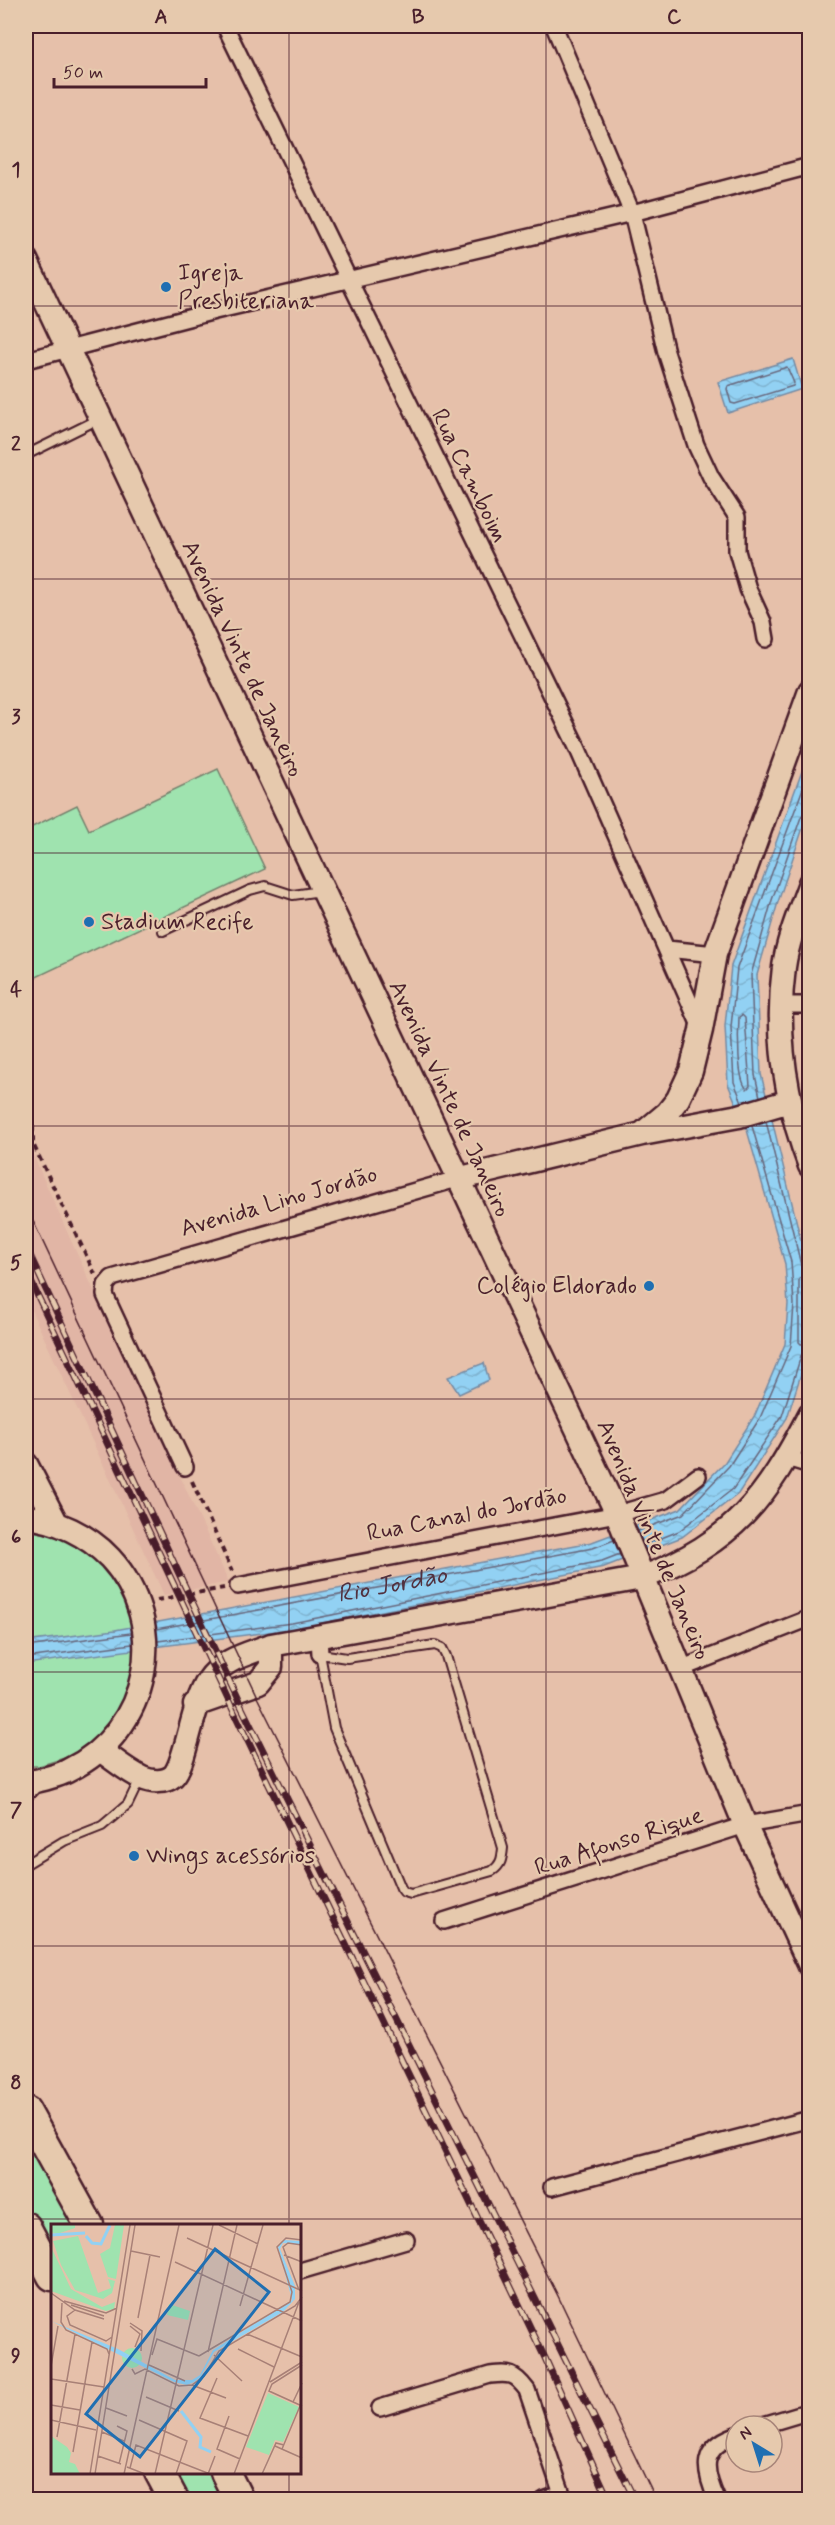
<svg xmlns="http://www.w3.org/2000/svg" width="835" height="2525" font-family="Mynerve,sans-serif">
  <style>
    .built { fill: #e1b5a5 }
    .grass { fill: #9fe3af; stroke: #74816d; stroke-width: 1.5 }
    .water { fill: url(#water-waves); stroke: #758aa3; stroke-width: 1.5 }
    .lines { fill: none; stroke-linecap: round; stroke-linejoin: round }
    .shore { stroke: #67667b; stroke-width: 1.5 }
    .lane-casing { stroke: #4a1f2b; stroke-width: 12 }
    .street-casing { stroke: #4a1f2b; stroke-width: 20 }
    .secondary-casing { stroke: #4a1f2b; stroke-width: 27 }
    .highway-casing { stroke: #4a1f2b; stroke-width: 33 }
    .path { stroke: #4a1f2b; stroke-width: 4; stroke-dasharray: 6 4.5; stroke-linecap: butt }
    .lane { stroke: #e6c9ad; stroke-width: 8 }
    .street { stroke: #e6c9ad; stroke-width: 15 }
    .secondary { stroke: #e6c9ad; stroke-width: 22 }
    .highway { stroke: #e6c9ad; stroke-width: 28 }
    .tram { stroke: #4a1f2b; stroke-width: 1.5 }
    .rail-casing { stroke: #4a1f2b; stroke-width: 7 }
    .rail { stroke: #e6c9ad; stroke-width: 4.5; stroke-dasharray: 14; stroke-linecap: butt }
    .grid { fill: none; stroke: #4a1f2b; stroke-width: 1.5; stroke-opacity: 0.55 }
    .poi-dot { fill: #1f6fb2; stroke: #e6c9ad; stroke-width: 2 }
    .labels { text-anchor: middle; dominant-baseline: central; stroke-width: 4.5; stroke-linejoin: round; paint-order: stroke }
    .poi-label { font-size: 24px; fill: #4a1f2b; stroke: #e6c9ad; text-anchor: start }
    .street-label { font-size: 24px; fill: #4a1f2b; stroke: #e6c9ad }
    .water-label { font-size: 26px; font-style: italic; fill: #51313f; stroke: #e6c9ad }
    .inset-river { fill: none; stroke: #92d1f3; stroke-width: 3 }
    .inset-road { fill: none; stroke: #a88077; stroke-width: 1.5 }
    .view { fill: #1f6fb2; fill-opacity: 0.15; stroke: #1f6fb2; stroke-width: 3 }
    .inset-edge { fill: none; stroke: #4a1f2b; stroke-width: 3 }
    .neatline { fill: none; stroke: #4a1f2b; stroke-width: 2 }
    .grid-label { font-size: 20px; text-anchor: middle; font-weight: bold; fill: #4a1f2b }
  </style>
  <defs>
    <pattern id="water-waves" width="16" height="10" patternUnits="userSpaceOnUse" patternTransform="scale(1.5)"><rect width="16" height="10" fill="#92d1f3"/><path d="M0 5q4-4 8 0t8 0" fill="none" stroke="#7fb3d0"/></pattern>
  </defs>
  <rect width="100%" height="100%" fill="#e6c0aa"/>
  <filter id="ink" filterUnits="userSpaceOnUse"><feTurbulence type="fractalNoise" baseFrequency=".0167" numOctaves="2"/><feDisplacementMap in="SourceGraphic" scale="12" xChannelSelector="R" yChannelSelector="G"/><feConvolveMatrix kernelMatrix="1 2 1 2 8 2 1 2 1" color-interpolation-filters="sRGB"/></filter>
  <g filter="url(#ink)">
    <path class="built" d="M26 1139 73 1245 229 1582 164 1595 26 1299Z"/>
    <path class="grass" d="M218 769 265 869 28 981 26 975V830L77 805 89 830Z
      M26 1530 64 1537 98 1557 123 1586 138 1621 130 1698 108 1730 77 1754 39 1766H26Z
      M26 2138 76 2225H52V2253L26 2203Z
      M170 2473H210L223 2499H185Z"/>
    <path class="water" d="M793 359 802 389 728 413 718 382Z
      M809 752V810L778 902 757 975 761 1074 809 1274V1349L787 1418 738 1494 682 1537 604 1567 292 1629 26 1664V1642L115 1630 592 1542 680 1509 725 1462 755 1415 785 1344 788 1304 785 1264 747 1130 728 1084 725 1026 731 966Z
      M484 1363 489 1380 459 1394 448 1377Z"/>
    <g class="lines">
      <g class="shore">
        <path d="M787 367 794 383 793 386 735 404 731 403 727 389 728 386Z"/>
        <path d="M742 1015 745 1018 750 1086 747 1089C737 1080 738 1032 739 1017Z"/>
        <path d="M760 1097 755 1075 751 975 772 900 801 817 804 813 810 812"/>
        <path d="M742 1102 734 1082 731 1027 737 968 810 769"/>
        <path d="M766 1121 801 1265 804 1269 810 1270"/>
        <path d="M810 1277H802L799 1279V1342L801 1344 810 1343"/>
        <path d="M638 1531 683 1514 729 1466 760 1418 791 1346 794 1304 791 1262 752 1126"/>
        <path d="M644 1545 679 1531 733 1489 782 1416 801 1356 804 1352 810 1351"/>
        <path id="s1" d="M156 1629 593 1548 614 1540"/>
        <path d="M158 1641 292 1623 602 1561 620 1554"/>
        <path d="M26 1647 131 1633"/>
        <path d="M26 1658 132 1644"/>
      </g>
      <g class="lane-casing">
        <path id="lane" d="M26 455 99 419
          M163 931 250 890 265 886 293 895 321 891
          M435 1645 442 1648 446 1656 503 1848C502 1859 501 1865 492 1871L411 1894 404 1892 401 1888 334 1728 320 1654 347 1658Z
          M26 1864 64 1841 102 1826 128 1804 140 1779"/>
      </g>
      <g class="street-casing">
        <path id="street" d="M225 26 577 747 701 1028
          M554 26 632 213 666 352 696 445 711 477 737 517V551L748 589 763 622 766 639
          M26 360 215 311 632 213 810 166
          M667 949 715 954
          M782 1005H810
          M787 1458 810 1465
          M185 1467 105 1295 106 1285 112 1278 457 1179
          M238 1586 617 1514 666 1500 698 1476
          M319 1637 320 1654
          M680 1669 810 1618
          M444 1921 745 1825 810 1814
          M552 2187 810 2119
          M300 2271 406 2240
          M380 2408 490 2375C510 2373 514 2373 527 2390L564 2500
          M760 2426 810 2411
          M544 2500 561 2494
          M717 2500C703 2469 700 2448 736 2435"/>
      </g>
      <g class="secondary-casing">
        <path id="secondary" d="M26 260 617 1514 745 1825 810 1966
          M810 883C800 911 788 938 784 967 775 1035 786 1103 810 1166
          M642 1134 667 1113 678 1099 691 1071 701 1030 715 954 810 691
          M457 1179 642 1134 739 1116 790 1101
          M26 1464 57 1524
          M26 1517C57 1520 88 1535 110 1558 171 1624 150 1731 69 1770 57 1777 39 1780 26 1783
          M195 1705 258 1683 271 1667V1645
          M100 1750C113 1759 127 1771 142 1778 151 1782 165 1783 173 1776 186 1764 192 1704 208 1681 222 1659 248 1654 271 1645L642 1578C735 1541 765 1500 810 1414"/>
      </g>
      <g class="highway-casing">
        <path id="highway" d="M26 1784 27 1783
          M26 2111 89 2225
          M26 2227 52 2276
          M159 2472 174 2500
          M225 2472 239 2500"/>
      </g>
      <path class="path" d="M26 1106 33 1124V1144L95 1274
        M192 1481 232 1571
        M157 1600 224 1588"/>
      <use href="#lane" class="lane"/>
      <use href="#street" class="street"/>
      <use href="#secondary" class="secondary"/>
      <use href="#highway" class="highway"/>
      <path class="tram" d="M26 1206 258 1699 558 2296 656 2500"/>
      <g class="rail-casing">
        <path id="rail" d="M26 1247 241 1706 635 2500
          M26 1271 233 1710 545 2358 609 2500"/>
      </g>
      <use href="#rail" class="rail"/>
    </g>
  </g>
  <path class="grid" d="M289 26V2225M546 26V2500M26 306H810M26 579H810M26 853H810M26 1126H810M26 1399H810M26 1672H810M26 1946H810M26 2219H810M289 2472V2500"/>
  <g class="poi-dot">
    <circle cx="166" cy="287" r="6"/>
    <circle cx="89" cy="922" r="6"/>
    <circle cx="649" cy="1286" r="6"/>
    <circle cx="134" cy="1856" r="6"/>
  </g>
  <g class="labels">
    <g class="poi-label">
      <text x="178" y="273">Igreja<tspan x="178" dy="28">Presbiteriana</tspan></text>
      <text x="101" y="922">Stadium Recife</text>
      <text x="637" y="1286" text-anchor="end">Colégio Eldorado</text>
      <text x="146" y="1856">Wings acessórios</text>
    </g>
    <g class="street-label">
      <text transform="translate(469 476) rotate(64)">Rua Camboim</text>
      <text transform="translate(242 659) rotate(65)">Avenida Vinte de Janeiro</text>
      <text transform="translate(449 1099) rotate(65)">Avenida Vinte de Janeiro</text>
      <text transform="translate(279 1202) rotate(-16)">Avenida Lino Jordão</text>
      <text transform="translate(467 1515) rotate(-11)">Rua Canal do Jordão</text>
      <text transform="translate(653 1540) rotate(67)">Avenida Vinte de Janeiro</text>
      <text transform="translate(619 1842) rotate(-18)">Rua Afonso Rique</text>
    </g>
    <g class="water-label">
      <text stroke="none"><textPath href="#s1" startOffset="240">Rio Jordão</textPath></text>
    </g>
  </g>
  <g transform="translate(51 2224)">
    <rect width="250" height="250" fill="#e6c0aa"/>
    <path d="M0 1H24V4L6 10 0 8ZM64 1H73L65 55 57 53 49 30 59 24ZM27 12 47 69 60 64 57 55 64 57 61 69 52 75 24 66 10 41 2 17ZM0 23 20 65 51 83 64 78 63 85 55 87 0 67ZM118 80 139 87 137 96 116 91ZM71 134a10 10 0 1 1 20 0a10 10 0 1 1-20 0ZM217 169 248 183 232 218 224 216 218 231 195 223Z" fill="#9fe3af"/>
    <path d="M0 212 16 223 20 229 18 238 24 240 29 250H0Z" fill="#9fe3af"/>
    <path d="M233 16 250 17V21L232 19 229 25 244 62V75L232 88 163 128 149 154 143 158 136 161 123 158 0 97 67 125 124 156H141L149 151 162 126 241 76 227 23Z" fill="#92d1f3"/>
    <path class="inset-river" d="M0 11 34 9M35 12 41 19 50 20 59 1M130 187 150 213 149 223 160 228"/>
    <path class="inset-road" d="M168 1 207 20M136 14 251 67M80 27 109 33M233 31 251 38M124 38 251 97M248 66 232 23 237 19 251 21M0 69 24 86 53 95M13 77 55 89 66 84M11 79 10 98 15 106 56 125 58 130M20 81 53 92M189 82 212 1M24 86 16 92 19 101 55 117 61 113M87 94 99 31M79 99 91 107 90 127M79 102 89 110 84 123M196 110 251 133M187 125 223 143M157 128 186 1M101 131 106 115 148 132M163 131 191 157M148 132 239 78 241 68 226 23 235 14 251 16M98 141 134 157M251 141 221 160 218 167 251 182M0 142 7 102M81 145 84 150 94 145 128 162 141 161 153 152 168 127 244 82 251 73M166 154 149 194 197 212M0 155 53 163M219 158 251 138M141 161 175 174M95 173 128 187M242 178 251 159M0 181 29 186M55 184 76 192M178 192 166 225 189 235M0 196 45 206M88 196 136 217 125 250M66 202 76 207 68 240M51 208 73 217M6 213 24 110M224 222 251 234M231 225 249 182M22 228 41 118M47 232 70 240M76 243 94 250M79 244 85 221 159 250M39 250 79 1M44 250 84 1M73 250 128 1M104 250 162 1M157 250 164 232M183 250 248 78M211 250 225 219 233 221"/>
    <path class="view" d="M164 25 218 68 89 233 35 190Z"/>
    <rect width="250" height="250" class="inset-edge"/>
  </g>
  <rect width="835" height="2525" fill="none" stroke="#e6c9ad" stroke-width="66"/>
  <g transform="translate(754 2444) rotate(322)"><circle r="28" fill="#e6c9ad" stroke="#a88579" stroke-width="1.5"/>
  <path d="M0-4.5L10 22L0 15L-10 22Z" fill="#1f6fb2"/>
  <text y="-9" font-size="16" font-weight="bold" text-anchor="middle" fill="#4a1f2b">N</text>
  </g>
  <path d="M54 78v9h152v-9" fill="none" stroke="#4a1f2b" stroke-width="3"/>
  <text x="63" y="78" font-size="18" fill="#4a1f2b" stroke="#e6c9ad" stroke-width="4.5" paint-order="stroke">50 m</text>
  <rect x="33" y="33" width="769" height="2459" class="neatline"/>
  <g class="grid-label">
    <text x="161" y="23">A</text>
    <text x="418" y="23">B</text>
    <text x="674" y="23">C</text>
    <text x="16" y="176">1</text>
    <text x="16" y="450">2</text>
    <text x="16" y="723">3</text>
    <text x="16" y="996">4</text>
    <text x="16" y="1269">5</text>
    <text x="16" y="1543">6</text>
    <text x="16" y="1816">7</text>
    <text x="16" y="2089">8</text>
    <text x="16" y="2362">9</text>
  </g>
</svg>
